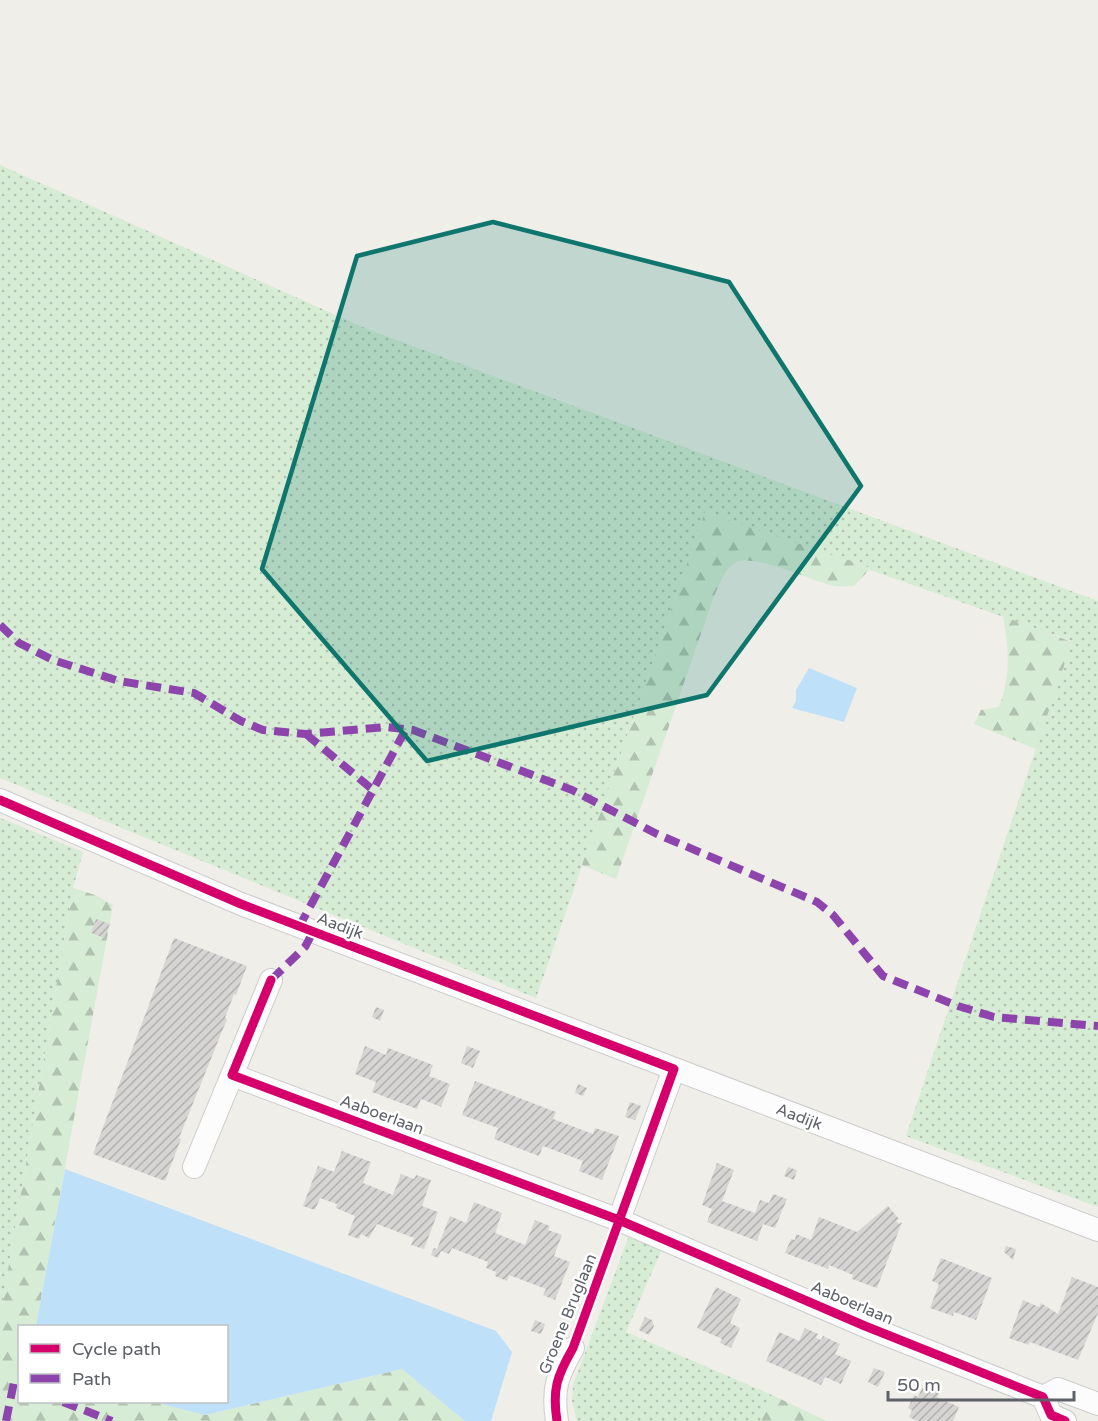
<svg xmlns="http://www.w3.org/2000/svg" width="1098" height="1421" font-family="'Varela Round',sans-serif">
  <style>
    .grass { fill: url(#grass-dots) }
    .forest { fill: url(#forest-firs) }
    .water { fill: #bee0f8 }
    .building { fill: url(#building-hatch) }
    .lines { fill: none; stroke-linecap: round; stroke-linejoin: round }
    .minor-casing { stroke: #cccccb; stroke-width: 24 }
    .minor { stroke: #fdfcfc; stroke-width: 22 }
    .quiet { stroke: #8e44ad; stroke-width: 8; stroke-dasharray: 15 8; stroke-linecap: butt }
    .cycleway-casing { stroke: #fff; stroke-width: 13 }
    .cycleway { stroke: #d6006c; stroke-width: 9 }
    .marked { fill: #0f766e; fill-opacity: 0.2; stroke: #0f766e; stroke-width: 4.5; stroke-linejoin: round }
    .labels { text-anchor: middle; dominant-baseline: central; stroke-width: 5; stroke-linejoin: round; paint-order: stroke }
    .street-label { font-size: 16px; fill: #5e6268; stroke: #fff }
  </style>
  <defs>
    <pattern id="grass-dots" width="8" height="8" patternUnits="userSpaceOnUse" patternTransform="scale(1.5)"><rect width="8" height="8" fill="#d6ecd4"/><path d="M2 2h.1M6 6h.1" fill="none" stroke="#b1c3b0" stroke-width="1.8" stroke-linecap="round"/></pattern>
    <pattern id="forest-firs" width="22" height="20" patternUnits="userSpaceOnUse" patternTransform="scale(1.5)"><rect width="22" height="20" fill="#d6ecd4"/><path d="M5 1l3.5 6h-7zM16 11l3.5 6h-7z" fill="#b1c3b0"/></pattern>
    <pattern id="building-hatch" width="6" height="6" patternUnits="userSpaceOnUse" patternTransform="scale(1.5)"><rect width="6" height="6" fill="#d6d5d3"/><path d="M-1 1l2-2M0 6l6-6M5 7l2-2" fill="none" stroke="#b1b0af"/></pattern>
  </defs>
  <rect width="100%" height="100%" fill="#efeee9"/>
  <path class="grass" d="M0 165 367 329 1098 601V1207L906 1136 1072 641 705 512 536 998 0 778Z
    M0 818 83 852 73 888 0 1317Z
    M629 1236 662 1249 626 1332 772 1395 760 1421H577L572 1401 573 1385Z"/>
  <path class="forest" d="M705 512 871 568 854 586C848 586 841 587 835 586 813 582 753 552 735 563 724 569 718 588 713 599L616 879 582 865Z
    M1003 616 1072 642 1036 749 974 724 981 710 999 707C1011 676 1009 649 1003 616Z
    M73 888 95 895 113 905 36 1326H20V1402H154L205 1415 402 1369 465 1421H0V1317Z
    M772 1395 827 1421H760Z"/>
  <path class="water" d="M809 668 857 688 844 722 792 708 796 701V690Z
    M65 1169 496 1331 512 1352 491 1421H465L402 1369 205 1415 154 1402H226V1326H36Z"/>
  <path class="building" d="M96 919 110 924 104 938 91 933Z
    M174 938 247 966 236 995 234 994 225 1018 227 1019 179 1138 181 1139 165 1181 93 1154Z
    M376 1007 384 1010 380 1021 372 1017Z
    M365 1046 386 1055 388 1048 433 1065 429 1076 450 1084 441 1107 421 1099 417 1109 372 1092 376 1082 355 1074Z
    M467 1046 480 1051 473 1068 461 1063Z
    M475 1081 556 1112 553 1119 593 1134 595 1128 619 1136 602 1180 579 1171 583 1161 543 1146 539 1156 494 1139 498 1128 462 1115Z
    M578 1084 587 1088 583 1096 575 1093Z
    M630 1102 641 1106 635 1120 625 1117Z
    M342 1151 371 1162 363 1183 393 1195 401 1174 414 1179 416 1175 431 1180 422 1206 438 1212 424 1249 411 1245 414 1238 377 1224 369 1238 361 1234 359 1239 348 1235 355 1216 336 1208 337 1204 320 1198 315 1210 303 1206 318 1166 334 1172Z
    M717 1163 734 1170 722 1201 755 1213 760 1200 769 1203 773 1194 787 1199 775 1228 763 1224 757 1241 707 1222 712 1209 702 1205Z
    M788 1167 797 1170 794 1180 784 1176Z
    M474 1202 502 1213 495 1233 525 1245 535 1220 550 1226 548 1230 562 1235 554 1256 570 1262 555 1300 543 1295 546 1289 509 1275 507 1281 495 1276 496 1272 486 1268 488 1262 452 1248 449 1254 441 1251 438 1258 431 1255 434 1248 437 1249 450 1216 466 1223Z
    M888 1206 899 1219 896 1221 899 1224 902 1222 877 1288 852 1279 853 1275 829 1265 828 1269 785 1253 791 1239 795 1240 796 1234 811 1240 819 1217 857 1232Z
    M1006 1246 1016 1249 1013 1260 1004 1252Z
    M941 1258 992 1278 976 1320 954 1312 953 1316 930 1308 939 1284 932 1281Z
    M1072 1277 1098 1287V1313L1078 1360 1030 1342 1029 1345 1009 1338 1023 1300 1039 1307 1041 1303 1058 1314Z
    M716 1287 741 1299 730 1323 740 1328 731 1348 720 1343 722 1339 697 1328Z
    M645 1317 652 1320 654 1326 649 1335 639 1330Z
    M535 1320 545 1324 541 1334 531 1331Z
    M805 1328 818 1334 816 1338 821 1340 823 1336 840 1344 835 1354 851 1361 841 1384 825 1377 821 1385 766 1361 779 1332 799 1341Z
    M874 1368 885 1372 878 1387 868 1382Z
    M923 1386 939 1393 937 1397 959 1407 953 1421H917L909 1417 912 1410 908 1408 914 1395 918 1397Z"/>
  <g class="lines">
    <g class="minor-casing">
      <path id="minor" d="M0 800 241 904 1098 1230
        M271 980 232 1075 619 1220 865 1326 1043 1397 1051 1415 1065 1421
        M194 1167 232 1075
        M619 1220 674 1069
        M1043 1397 1058 1389 1098 1404
        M557 1421C552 1389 557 1376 573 1348"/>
    </g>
    <use href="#minor" class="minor"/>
    <path class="quiet" d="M0 625 19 643 53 660 119 681 194 693 241 721 263 730 306 734 387 727 413 730 572 790 657 834 817 902 833 915 883 976 958 1006 994 1017 1098 1026
      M306 734 373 790
      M299 927 406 729
      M271 980 305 947 313 932
      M63 1402 112 1421
      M6 1421 14 1382 20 1384"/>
    <g class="cycleway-casing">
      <path id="cycleway" d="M0 800 241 904 674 1069 573 1348C557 1376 552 1389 557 1421
        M271 980 232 1075 619 1220 865 1326 1043 1397 1051 1415 1065 1421"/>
    </g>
    <use href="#cycleway" class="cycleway"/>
  </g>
  <path class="marked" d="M493 222 729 282 861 486 707 695 427 761 262 569 357 256Z"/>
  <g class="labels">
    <g class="street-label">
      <text transform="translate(340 926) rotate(21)">Aadijk</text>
      <text transform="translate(382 1115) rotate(20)">Aaboerlaan</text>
      <text transform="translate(799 1117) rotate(21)">Aadijk</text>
      <text transform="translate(852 1303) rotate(23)">Aaboerlaan</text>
      <text transform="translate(568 1314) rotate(-68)">Groene Bruglaan</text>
    </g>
  </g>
  <rect x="18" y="1325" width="210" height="78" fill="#ffffff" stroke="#bfc0c3" stroke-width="1.5"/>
  <rect x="30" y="1344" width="30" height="9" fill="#d6006c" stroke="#bfc0c3" stroke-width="1.5"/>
  <text x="72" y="1355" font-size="18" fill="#5e6268">Cycle path</text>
  <rect x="30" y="1374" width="30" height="9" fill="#8e44ad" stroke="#bfc0c3" stroke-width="1.5"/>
  <text x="72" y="1385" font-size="18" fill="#5e6268">Path</text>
  <path d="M888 1391v9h186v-9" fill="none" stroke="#5e6268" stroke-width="3"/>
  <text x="897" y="1391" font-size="18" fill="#5e6268" stroke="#ffffff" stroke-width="4.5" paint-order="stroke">50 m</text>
</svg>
